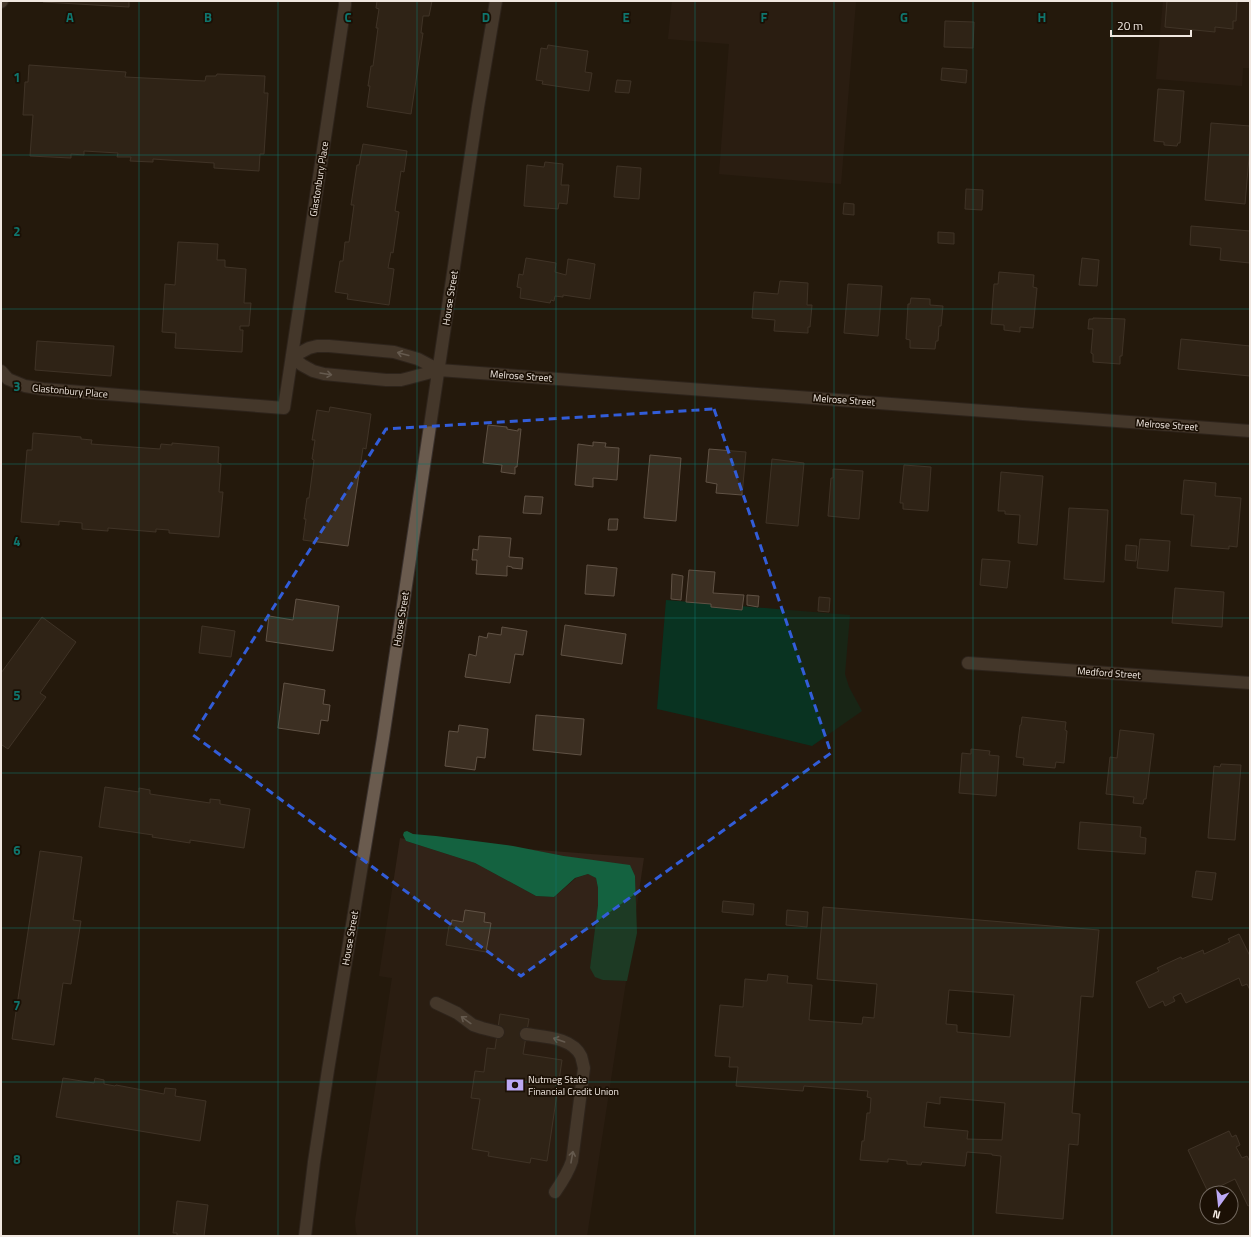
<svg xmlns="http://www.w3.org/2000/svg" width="1251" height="1237" font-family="'Titillium Web',sans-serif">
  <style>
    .commercial { fill: #322318 }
    .green { fill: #093321 }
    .forest { fill: #146240 }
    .building { fill: #3c2f22; stroke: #605245; fill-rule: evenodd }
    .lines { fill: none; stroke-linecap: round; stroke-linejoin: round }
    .lane-casing { stroke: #3a312d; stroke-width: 14 }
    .street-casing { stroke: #3a312d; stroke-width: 14 }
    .lane { stroke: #6a5b4e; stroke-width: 12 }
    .street { stroke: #6a5b4e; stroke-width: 12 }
    .oneway { stroke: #b4a89e }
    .marked { fill: none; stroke: #325dd9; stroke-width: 3; stroke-dasharray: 8 5; stroke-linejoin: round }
    .grid { fill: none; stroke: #0f766e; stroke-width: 1; stroke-opacity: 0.55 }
    .labels { text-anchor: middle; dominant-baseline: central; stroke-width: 3.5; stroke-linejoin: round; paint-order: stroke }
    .street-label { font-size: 10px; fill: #f0e7e0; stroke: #1b1005 }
    .poi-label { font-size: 10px; fill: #f0e7e0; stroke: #1b1005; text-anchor: start }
    .grid-label { font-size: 13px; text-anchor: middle; font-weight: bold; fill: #0f766e; stroke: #1b1005; stroke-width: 3.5; stroke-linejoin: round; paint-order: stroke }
  </style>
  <rect width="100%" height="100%" fill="#25190d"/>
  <path class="commercial" d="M672 1H856L841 184 719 174 729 44 668 39Z
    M1163 1H1250V68H1243L1242 86 1156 79Z
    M400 838 405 839 406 841 475 863 536 896 554 897 576 878 588 874 596 878 598 888V905L590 968 603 980 626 981 587 1236H358L356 1232 355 1221 392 978 379 976Z
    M526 849 644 858 636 912 635 876 564 856Z"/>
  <path class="green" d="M666 600 850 615 845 674 849 687 862 711 812 746 701 719 657 709Z"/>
  <path class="forest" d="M407 831 413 834 436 836 513 846 564 856 630 865 635 876 637 933 627 981 603 980 595 977 590 968 598 905V888L596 878 588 874 575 878 554 897 536 896 475 863 406 841 403 835 404 832Z"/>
  <path class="building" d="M43 1H129V7L43 2Z
    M377 1H432L429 16H423L421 33H423L411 114 367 107 370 86H368L371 66H373L378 28H376L379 9 376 8Z
    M1167 1H1237L1236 21H1233V29L1215 27V32L1165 27Z
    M945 21 974 22 973 48 944 47Z
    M548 45 588 51 585 72 592 73 589 91 542 84 543 81 536 80 541 48 547 49Z
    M29 65 126 72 125 77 205 81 206 76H216L217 74 265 76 264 93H268L264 154H260L259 171 214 168V163L153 159V162L130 161 131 157H117L118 153 84 151V155L71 154V158L30 156 33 115H23L25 82H28Z
    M942 68 967 70 966 83 941 80Z
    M617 80 631 81 629 93 615 92Z
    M1158 89 1184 91 1180 143H1178L1177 146 1164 145V142L1154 141Z
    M1211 123 1250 126V146L1245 204 1205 200Z
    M363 144 407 151 404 172 401 171 395 211 399 212 393 253 391 252 388 268 394 269 389 305 347 299 348 294 335 292 340 261H343L345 242H349L354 205H351L357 165H359Z
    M545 162 563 164 561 185H569L567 204 559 203 558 209 524 206 527 165 544 167Z
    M617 166 641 168 639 199 614 197Z
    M966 189 983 190 982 210 965 209Z
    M844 203 854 204V215L843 214Z
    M1191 226 1250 231V263L1220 260 1221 248 1190 245Z
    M938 232 954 233V244L938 243Z
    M178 242 218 244 217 260H225V267L246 269 244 303H251L249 326H240V330H243L242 352 175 348 176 333 162 332 165 284 175 285Z
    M526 258 556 263 555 272 566 275 568 259 595 264 590 299 563 295V297L555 296 554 301 551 300 550 303 520 298 521 288 517 287 519 274 523 275Z
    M1082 258 1099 260 1097 286 1079 285Z
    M999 272 1034 275 1033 287 1037 288 1033 328 1020 327V332L1004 330V325L991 324 994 284H998Z
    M780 281 808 283 807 305H812L810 327H808V333L774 331 775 320 752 318 754 292 778 294Z
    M848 284 882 286 878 336 844 333Z
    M911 298 930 299V305L943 306 941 326H939L938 341H936L935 349 910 348V340L906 339 908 304H910Z
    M1093 318 1125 319 1122 356H1120V364L1093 362V354L1091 353 1093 329H1088L1089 319H1093Z
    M1181 339 1250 346V376L1178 369Z
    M37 341 114 346 111 376 35 370Z
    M330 407 371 414 366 449 363 448 348 546 303 540 306 519H304L307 498H309L314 460 312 459 315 440H312L317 410 329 412Z
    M488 425 507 427V429L518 431V429H521L517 467H515V474L501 472 502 465 483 463Z
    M33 433 81 437V439L92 440 91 444 160 449 161 444 172 445V443L219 447 218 463 221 464 219 492H223L219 537 169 533V530L156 529V532L108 528V531L82 529V523L59 521V525L21 522 27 450H32Z
    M593 442 606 443 605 447 619 448 617 480 593 478V487L575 485 578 444 593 446Z
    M709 449 746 452 742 495 716 493 717 484 706 482Z
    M650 455 681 458 676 521 644 518Z
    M772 459 804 463 798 526 766 523Z
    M904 465 931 467 928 511 903 509V503H900Z
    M833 469 863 471 859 519 828 516 831 478H833Z
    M1001 472 1043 476 1037 545 1018 543 1020 515 1005 514V511H998Z
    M1184 480 1216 483 1215 496 1241 498 1237 547 1229 546V549L1191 546 1194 515 1181 514Z
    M525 496 543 497 541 514 523 513Z
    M1069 508 1108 510 1104 582 1064 579Z
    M609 519H618L617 530H608Z
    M479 536 511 538 509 557 523 558 522 569 512 568V567L507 566V576L476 574 477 560H472L473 549 478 550Z
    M1140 539 1170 541 1168 571 1137 568Z
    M1126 545 1137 546 1136 561 1125 560Z
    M982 559 1010 561 1007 588 980 585Z
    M587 565 617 568 614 596 585 594Z
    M689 570 715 572 713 593 744 595 742 610 711 607V604L686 602Z
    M672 574 683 576 681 600 671 599Z
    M1175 588 1224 592 1222 627 1172 623Z
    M747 595 759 596 758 607 747 605Z
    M819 597 830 598 829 612 818 611Z
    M296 599 339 606 333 651 266 641 269 616 293 620Z
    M42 617 76 642 40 693 46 697 8 749 2 745H1V673Z
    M565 625 626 634 622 664 561 655Z
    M202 626 235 631 231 657 199 653Z
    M502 627 527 631 523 655 515 654 510 683 465 677 469 654 476 656 479 636 487 638 488 633 501 635Z
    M284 683 325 690 323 704 330 705 328 721 321 720 319 734 278 728Z
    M536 715 584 719 581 755 533 750Z
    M1022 717 1066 722 1065 730 1067 731 1064 763 1056 762 1055 768 1023 765 1024 758 1016 757 1020 725H1021Z
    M459 725 488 729 485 758 477 757 475 770 445 766 449 731 458 732Z
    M1120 730 1154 734 1146 799H1144L1143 804 1133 803 1134 797 1106 794 1110 757 1117 758Z
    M971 749 990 751 989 755 999 756 996 796 959 793 962 753 971 754Z
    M1221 764 1241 765 1235 840 1208 838 1214 766 1220 767Z
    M105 787 139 792V788L150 790V794L210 803V799L220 800V804L250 809 244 848 190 840V843L152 837 153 835 99 827Z
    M1080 822 1141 827 1140 837 1146 838 1145 854 1078 849Z
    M40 851 82 857 73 920 81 921 71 984 63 983 54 1045 12 1039Z
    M1196 871 1216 873 1212 900 1192 897Z
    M723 901 754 904 753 915 722 912Z
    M823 907 1099 930 1093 997 1081 996 1072 1113 1080 1114 1078 1145 1069 1144 1063 1219 996 1213 1001 1156 992 1155V1154L967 1152 965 1166 922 1162 921 1165 907 1164V1161L888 1159V1162L860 1160 862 1141H864L867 1113H870L871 1098 867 1097 868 1091 804 1086 803 1091 736 1086 738 1067H729L730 1057 715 1056 720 1005 743 1007 745 979 767 981 768 974 788 976 787 983 812 985 809 1020 862 1024 863 1017 874 1018 877 984 817 979ZM949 990 1014 995 1010 1037 957 1032V1025L946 1024ZM940 1097 1005 1103 1002 1140 967 1139 968 1131 924 1127 927 1102 940 1104Z
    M465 910 485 913 484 922 491 923 486 952 446 945 449 926H451L452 920 463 922Z
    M787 910 808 912 807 927 786 925Z
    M1239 934 1250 956V990L1247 984 1242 986 1239 978 1186 1003 1181 993 1173 997 1175 1001 1165 1006 1163 1001 1149 1008 1136 982 1159 971 1157 968 1181 957 1182 959 1203 950 1204 954 1230 942 1228 939Z
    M500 1014 529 1019 523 1054 562 1060 547 1161 531 1158 530 1163 488 1156 489 1152 472 1149 480 1099 471 1098 475 1071 484 1072 487 1048 495 1049Z
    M63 1078 94 1083 95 1078 104 1080V1084L115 1086 116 1085 164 1094 165 1088 176 1089 175 1096 206 1101 200 1141 56 1117Z
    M1229 1131 1232 1137 1236 1135 1240 1145 1236 1147 1242 1158 1247 1156 1250 1162V1205L1248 1206 1235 1179 1208 1192 1188 1150Z
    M177 1201 208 1205 204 1236H177V1233H173Z"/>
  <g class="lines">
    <g class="lane-casing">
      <path id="lane" d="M436 1003 457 1013 473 1025 482 1028 498 1032
        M526 1034C544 1037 572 1037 581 1056 582 1059 583 1064 584 1068L572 1161C568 1173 562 1182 555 1192"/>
    </g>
    <g class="street-casing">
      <path id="street" d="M1 2 2 1
        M439 370 418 359 394 352 329 346H317L309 348 292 357 302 365 313 371 324 374 386 380H401L409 378 439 370 1250 431
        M1 371 8 379 25 386 43 389 284 408 345 5V1
        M968 663 1250 683
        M305 1236 314 1162 328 1070 383 738 478 107 496 1"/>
    </g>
    <use href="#lane" class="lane"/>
    <use href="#street" class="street"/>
  </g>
  <defs><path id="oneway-shaft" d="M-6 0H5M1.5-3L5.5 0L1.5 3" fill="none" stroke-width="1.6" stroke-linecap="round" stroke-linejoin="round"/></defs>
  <g class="oneway">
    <use href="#oneway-shaft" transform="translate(403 354) rotate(-165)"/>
    <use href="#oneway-shaft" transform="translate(326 374) rotate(9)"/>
    <use href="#oneway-shaft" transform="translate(466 1020) rotate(-144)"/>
    <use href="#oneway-shaft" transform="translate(559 1040) rotate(-161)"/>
    <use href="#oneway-shaft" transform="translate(572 1157) rotate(-80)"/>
  </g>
  <path d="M0 0H1251V1237H0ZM714 409 831 753 521 976 193 735 386 429Z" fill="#25190d" fill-opacity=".55" fill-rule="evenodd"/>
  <path class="marked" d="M714 409 831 753 521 976 193 735 386 429Z"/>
  <path class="grid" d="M139 1V1236M278 1V1236M417 1V1236M556 1V1236M695 1V1236M834 1V1236M973 1V1236M1112 1V1236M1 155H1250M1 309H1250M1 464H1250M1 618H1250M1 773H1250M1 928H1250M1 1082H1250"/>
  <defs>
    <g id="bank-bare" transform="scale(1.38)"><path d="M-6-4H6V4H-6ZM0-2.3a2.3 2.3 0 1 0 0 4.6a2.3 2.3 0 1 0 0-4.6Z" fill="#bca9f5" stroke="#1b1005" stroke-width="2.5" paint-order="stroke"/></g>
  </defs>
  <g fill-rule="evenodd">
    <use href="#bank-bare" x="515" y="1085"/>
  </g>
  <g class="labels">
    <g class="street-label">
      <text transform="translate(319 179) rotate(-81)">Glastonbury Place</text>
      <text transform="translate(450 298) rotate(-81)">House Street</text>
      <text transform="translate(521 376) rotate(4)">Melrose Street</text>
      <text transform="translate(70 391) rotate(5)">Glastonbury Place</text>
      <text transform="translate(844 400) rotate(4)">Melrose Street</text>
      <text transform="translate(1167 425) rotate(4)">Melrose Street</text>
      <text transform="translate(401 619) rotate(-81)">House Street</text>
      <text transform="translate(1109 673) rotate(4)">Medford Street</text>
      <text transform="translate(350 938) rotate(-80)">House Street</text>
    </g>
    <g class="poi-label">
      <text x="528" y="1079">Nutmeg State<tspan x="528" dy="12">Financial Credit Union</tspan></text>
    </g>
  </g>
  <g class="grid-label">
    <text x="70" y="22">A</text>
    <text x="208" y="22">B</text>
    <text x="348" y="22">C</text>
    <text x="486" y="22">D</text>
    <text x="626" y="22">E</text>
    <text x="764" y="22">F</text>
    <text x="904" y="22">G</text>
    <text x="1042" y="22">H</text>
    <text x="17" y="82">1</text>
    <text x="17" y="236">2</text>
    <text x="17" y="391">3</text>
    <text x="17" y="546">4</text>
    <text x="17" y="700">5</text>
    <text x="17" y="855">6</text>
    <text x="17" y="1010">7</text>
    <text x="17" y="1164">8</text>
  </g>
  <rect width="1251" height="1237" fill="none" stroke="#f0e7e0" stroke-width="4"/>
  <g transform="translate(1219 1205) rotate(195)"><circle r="19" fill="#1b1005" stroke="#70665d"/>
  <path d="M0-3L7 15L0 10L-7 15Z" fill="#bca9f5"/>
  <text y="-6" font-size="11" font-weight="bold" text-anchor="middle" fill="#f0e7e0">N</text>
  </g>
  <path d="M1111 30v6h80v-6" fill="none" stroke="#f0e7e0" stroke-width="2"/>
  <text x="1117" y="30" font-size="12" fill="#f0e7e0" stroke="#1b1005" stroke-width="3" paint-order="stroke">20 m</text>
</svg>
